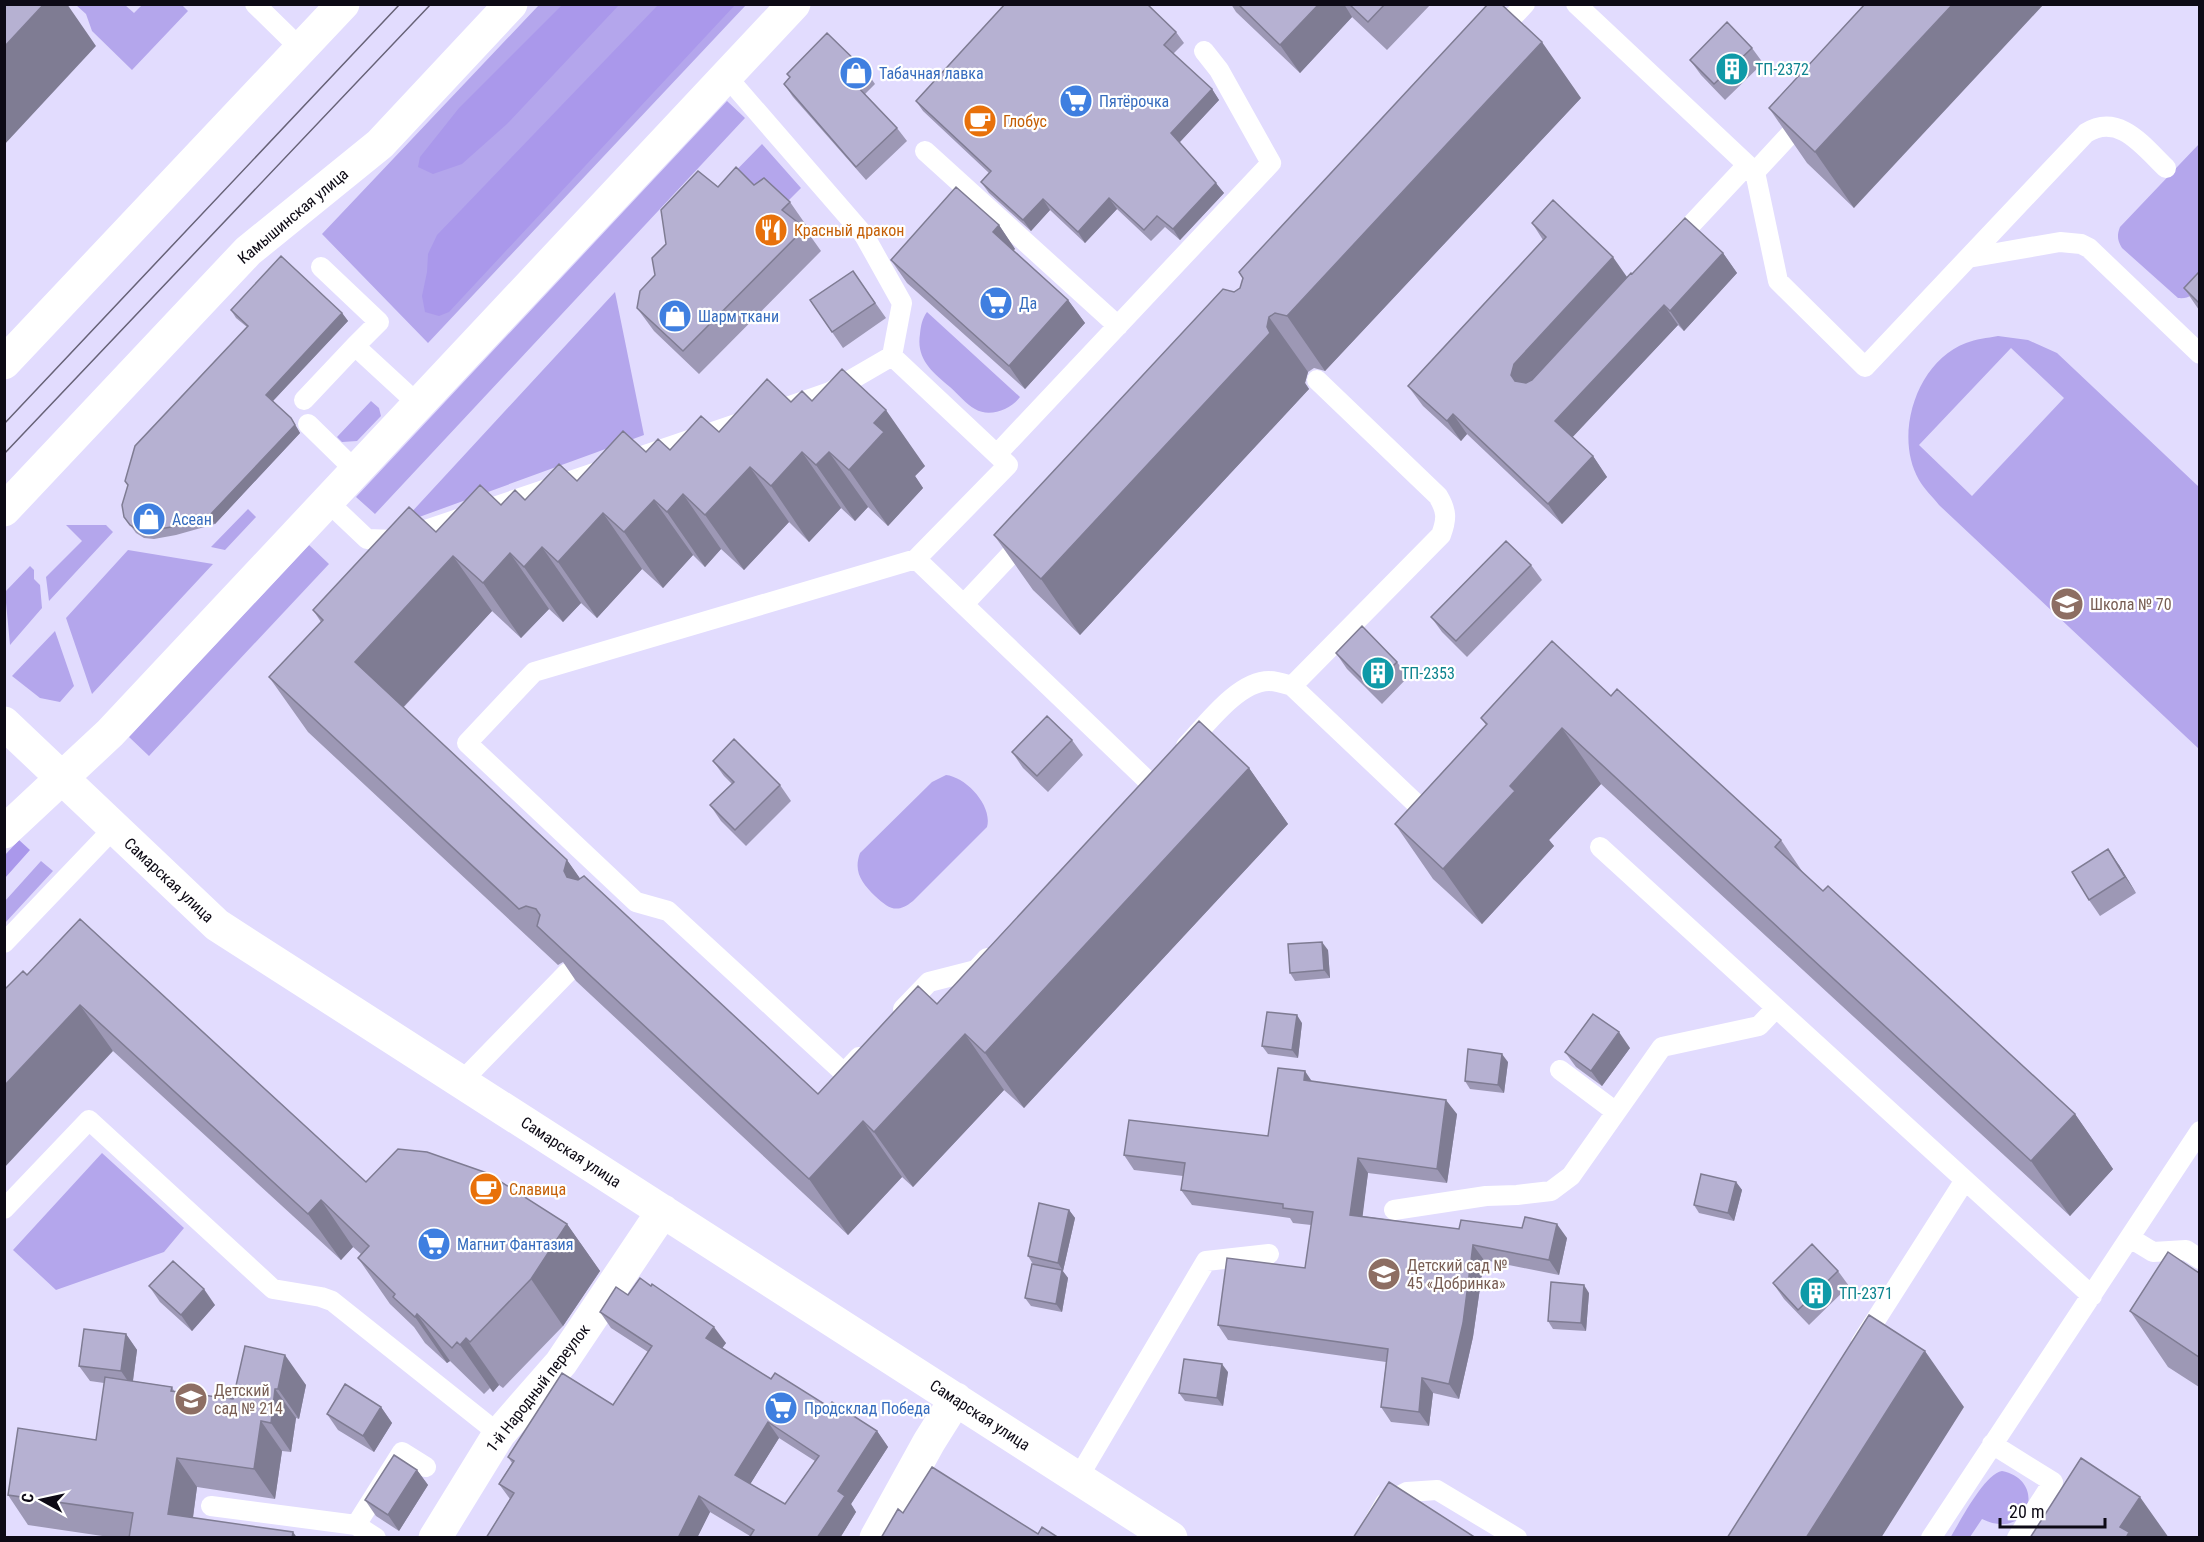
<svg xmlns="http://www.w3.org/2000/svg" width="2204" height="1542" viewBox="0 0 2204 1542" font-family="'Roboto Condensed',sans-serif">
<rect width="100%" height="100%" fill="#e2dcfe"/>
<path fill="#b4a6ec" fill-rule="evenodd" d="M76 5H125L134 13 142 5H182L188 11 132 70 92 31 86 14Z
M539 5H746L428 343 322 234Z
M727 101 745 118 375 514 356 497Z
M762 144 801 188 786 203 717 190Z
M2199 144V287C2193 295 2189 299 2178 298L2122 248C2117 240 2117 235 2120 227Z
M615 292 644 435 411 520 408 516Z
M927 312 1020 397C1011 409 990 418 975 409 966 404 958 394 950 387 932 372 916 359 920 334 921 325 922 319 927 312Z
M1998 336 2028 340 2057 353 2199 487V749L1939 505C1933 497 1924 489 1919 480 1893 435 1917 361 1966 343 1976 339 1987 338 1998 336ZM2011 348 2064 398 1972 496 1919 445Z
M371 401 379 408 381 416 357 441 342 442 337 437Z
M248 509 256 517 225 550 211 547Z
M66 525H106L113 532 49 601 46 577 82 541Z
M309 545 329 564 149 756 129 737Z
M128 550 213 564 92 694 66 618Z
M30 566 34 570V579L40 585 42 608 10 645 5 592Z
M55 631 74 686 60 702 40 698 12 676Z
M946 775C966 777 993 806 987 827L913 901C897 914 889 909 875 896 862 883 853 872 860 853L932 782Z
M41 861 53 871 5 923V901Z
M102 1153 184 1228 164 1252 56 1290 13 1250Z
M2002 1471C2049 1481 2028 1542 1982 1519L1970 1537 1950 1538C1960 1522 1984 1474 2002 1471Z"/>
<path fill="#aa98eb" d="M563 4 619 5 507 124 462 164 433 174 418 167 420 157 459 108Z
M658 5H735L449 312 439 316 425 312 422 296 427 272 428 254 437 235Z
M19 840 30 850 5 878 4 856Z"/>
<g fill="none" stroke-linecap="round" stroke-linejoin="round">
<path stroke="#fff" stroke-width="20" d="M255 4 301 49
M1576 4 1755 172 1778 281 1865 367 2086 133C2119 112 2144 147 2166 168
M1496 35 1525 4
M727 77 864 235 902 303 892 356 1008 465 916 559 534 672 467 743 636 902 668 911 844 1073 859 1057
M925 151 1118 326
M1755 172 1806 117
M1673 244 1747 165
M1968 258 2060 242 2081 244 2089 248 2200 354
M321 267 379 322 355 346
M304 400 355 346 419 405
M787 407 830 392 892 356
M308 424 357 472
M997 454 1271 163 1219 70 1204 51
M642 456 745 421
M329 503 367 539 396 540 603 470
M916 559 1151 784
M964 604 1027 537
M1292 686 1428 815
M1186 746C1206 725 1238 681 1269 681 1277 681 1285 684 1292 686L1441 535C1447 519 1447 511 1438 496L1317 380
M1600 847 2092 1296
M4 943 114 828
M903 1009 929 982 976 970 987 958
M1560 1070 1616 1112
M461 1082 567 973
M4 1209 89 1120 273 1289 321 1297 332 1301 499 1434
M1394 1210 1486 1196 1517 1195 1551 1191 1571 1176 1662 1047 1759 1026 1776 1008
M2130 1238 2153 1252 2186 1250 2200 1259
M1861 1343 1965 1180
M1992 1444 2053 1482 2017 1538
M1078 1478 1206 1261 1269 1254
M211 1506 356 1525 376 1538
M356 1525 402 1452 426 1467
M1365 1538 1385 1503 1407 1492 1437 1490 1517 1538
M1931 1538 2200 1131"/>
<path stroke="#fff" stroke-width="33" d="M4 723 217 925 1171 1538
M4 832 110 733 794 4
M435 1538 499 1434 561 1363 663 1211
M876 1538 929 1442 956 1399"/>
<path stroke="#fff" stroke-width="33" d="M4 363 343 4
M4 510 248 251 380 144 511 4"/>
<path stroke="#676277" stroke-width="1.5" d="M4 424 400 4
M4 454 431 4"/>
</g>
<path fill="#9d98b5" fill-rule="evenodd" d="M1005 4H1150L1148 6 1176 32 1184 43 1173 54 1212 89 1219 100 1179 143 1224 193 1180 240 1165 227 1151 241 1117 209 1085 243 1050 210 1031 231 989 193 981 182 989 173 923 111 916 101Z
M1231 4H1431L1387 50 1352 17 1300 73 1236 12Z
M1865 4 1854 208 1807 163 1769 108Z
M1752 48 1763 63 1725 100 1701 75 1690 60Z
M866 71 875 84 865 94 897 128 907 141 866 180 793 97 784 84 790 78 787 74Z
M1581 98 1325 371 1314 368 1308 372 1305 383 1309 389 1080 635 1033 590 994 535 1234 292Z
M754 185 790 202 806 225 804 227 821 251 699 374 654 331 637 308 655 275 666 244 718 187Z
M1532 223 1627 277 1632 274 1723 253 1737 273 1684 331 1678 325 1572 437 1593 456 1607 477 1562 524 1467 434 1461 441 1423 406 1408 386 1543 240Z
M999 225 1015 249 1013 250 1068 300 1085 323 1025 389 907 283 891 260Z
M853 271 886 318 843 348 810 300Z
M2199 272V310L2184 288Z
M231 310 342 313 348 321 273 401 296 426 300 433 215 524 176 535 154 539 144 538 136 533 124 517 128 486 125 481 247 327 236 318Z
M812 401 925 466 915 476 923 488 888 526 868 507 855 521 841 508 809 542 789 522 744 570 721 549 705 567 693 555 663 588 642 569 597 618 581 603 563 622 549 609 521 638 492 611 403 708 567 860 580 879 818 1094 1249 768 1288 824 1024 1108 1004 1090 913 1187 902 1177 848 1235 576 981 563 962 558 965 308 732 269 677 321 622 313 610 436 532 501 505 525 500 577 481 646 452 670 450 719 432 791 402Z
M1531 565 1542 580 1467 657 1442 632 1431 617Z
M1336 653 1397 662 1408 677 1382 704 1347 669Z
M1611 696 1781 840 1804 874 2075 1114 2113 1169 2070 1216 1601 784 1549 840 1554 846 1482 924 1433 879 1395 824 1486 725 1481 718Z
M1072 740 1083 755 1048 792 1023 768 1012 752Z
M713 761 780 785 791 801 746 846 721 821 710 805 732 784 724 776Z
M2119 865 2136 893 2100 916 2089 900Z
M80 919 366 1182 567 1224 600 1271 563 1326 503 1388 499 1385 493 1392 490 1388 484 1394 450 1361 447 1363 425 1343 414 1327 390 1304 358 1258 361 1254 353 1247 341 1260 113 1051 27 975Z
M1328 950 1330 978 1295 981 1290 973Z
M1302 1023 1298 1058 1268 1054 1262 1046Z
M1630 1048 1602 1086 1576 1067 1565 1052Z
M1508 1062 1504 1093 1470 1089 1465 1081Z
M1312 1081 1457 1114 1447 1183 1368 1173 1362 1216 1459 1229 1567 1238 1559 1275 1484 1260 1473 1337 1459 1399 1433 1393 1429 1426 1391 1422 1381 1407 1386 1362 1228 1340 1218 1325 1305 1268 1311 1225 1293 1223 1290 1218 1192 1205 1181 1190 1183 1176 1134 1170 1124 1155 1268 1136Z
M1736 1182 1742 1190 1734 1221 1699 1213 1694 1205Z
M1069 1210 1075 1218 1063 1271 1062 1270 1068 1278 1062 1312 1031 1306 1025 1298 1033 1264 1028 1256Z
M1838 1271 1849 1286 1809 1325 1784 1299 1773 1283Z
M2199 1273V1387L2168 1367 2130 1311Z
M149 1286 215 1305 192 1331 160 1302Z
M1589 1293 1586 1331 1553 1329 1548 1321Z
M628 1295 726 1343 722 1348 771 1379 829 1407 877 1431 888 1447 851 1504 856 1512 840 1538H749L750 1536 710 1512 697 1538H486L510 1499 499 1484 512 1463 508 1457 613 1405 648 1352 611 1328 600 1312ZM779 1438 815 1461 785 1504 750 1484Z
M126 1334 137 1350 133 1381 172 1387 174 1391 233 1399 245 1346 306 1385 299 1419 296 1418 291 1452 282 1451 275 1499 197 1487 193 1518 293 1532 297 1538H116L28 1525 8 1495 96 1440 104 1383 90 1381 79 1366Z
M1228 1372 1223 1406 1185 1401 1179 1393Z
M381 1407 392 1423 374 1452 338 1430 327 1414Z
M417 1470 428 1485 399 1531 376 1516 365 1500Z"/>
<path fill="#7f7c93" d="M44 4H67L96 46 4 145V47Z
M1319 4H1344L1352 17 1300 73 1280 45Z
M1953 4H2044L1854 208 1815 152Z
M1542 42 1581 98 1325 371 1287 316Z
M1212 89 1219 100 1178 144 1171 133Z
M1216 183 1224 193 1180 240 1173 229Z
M1109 198 1117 209 1085 243 1078 232Z
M1043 199 1050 210 1031 231 1023 220Z
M999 225 1015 249 1009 255 993 232Z
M1723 253 1737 273 1684 331 1670 311Z
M1613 257 1627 277 1525 395 1511 375 1514 364Z
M1068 300 1085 323 1025 389 1009 366Z
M1664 305 1678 325 1569 441 1555 421Z
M342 313 348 321 271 403 266 395Z
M1269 317 1308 372 1305 383 1309 389 1080 635 1041 579Z
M886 410 925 466 915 476 923 488 888 526 849 470 874 423Z
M1453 414 1467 434 1461 441 1447 421Z
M291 418 300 433 215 524 209 516Z
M802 452 841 508 809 542 771 486Z
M829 452 868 507 855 521 816 465Z
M1593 456 1607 477 1562 524 1548 504Z
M750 467 789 522 744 570 705 515Z
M683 494 721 549 705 567 667 512Z
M654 500 693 555 663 588 624 532Z
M603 513 642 569 597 618 558 562Z
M542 547 581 603 563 622 524 567Z
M510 553 549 609 521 638 483 583Z
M453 556 492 611 393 718 355 662Z
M1562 728 1601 784 1549 840 1554 846 1482 924 1443 869 1510 786Z
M1249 768 1288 824 1024 1108 985 1053Z
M2108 849 2119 865 2136 893 2125 877Z
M567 860 606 915 567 877 564 871Z
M1322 942 1328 950 1330 978 1324 970Z
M80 1005 113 1051 4 1168V1086Z
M1297 1015 1302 1023 1298 1058 1292 1050Z
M1619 1032 1630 1048 1602 1086 1591 1071Z
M965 1034 1004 1090 913 1187 874 1132Z
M1502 1054 1508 1062 1504 1093 1498 1085Z
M1305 1071 1315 1086 1304 1080Z
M1446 1100 1457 1114 1447 1183 1437 1169Z
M2075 1114 2113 1169 2070 1216 2031 1161Z
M863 1121 902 1177 848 1235 809 1179Z
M1358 1158 1368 1173 1361 1229 1350 1215Z
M1736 1182 1742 1190 1734 1221 1728 1213Z
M321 1200 353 1247 341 1260 308 1214Z
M1069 1210 1075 1218 1063 1271 1058 1263Z
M567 1224 600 1271 563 1326 531 1279Z
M1557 1224 1567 1238 1559 1275 1549 1260Z
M1473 1245 1484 1260 1473 1337 1459 1399 1449 1384Z
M1062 1270 1068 1278 1062 1312 1056 1304Z
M1584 1285 1589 1293 1586 1331 1581 1323Z
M204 1289 215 1305 192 1331 181 1315Z
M417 1314 450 1361 447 1363 415 1317Z
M714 1327 726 1343 718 1354 706 1338Z
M126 1334 137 1350 132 1387 121 1371Z
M466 1338 499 1385 493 1392 460 1345Z
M1925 1351 1964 1407 1881 1538H1806Z
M285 1355 306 1385 299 1419 278 1389Z
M1222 1364 1228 1372 1223 1406 1217 1398Z
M1422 1378 1433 1393 1429 1426 1419 1412Z
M275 1389 296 1418 291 1452 271 1423Z
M381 1407 392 1423 374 1452 363 1436Z
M261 1421 282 1451 275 1499 254 1469Z
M768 1422 779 1438 746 1491 735 1475Z
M877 1431 888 1447 851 1504 856 1512 840 1538H817L838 1491Z
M177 1458 197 1487 190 1538 168 1514Z
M417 1470 428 1485 399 1531 388 1515Z
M699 1496 710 1512 697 1538H678Z
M2140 1497 2169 1538H2126L2120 1527Z
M293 1532 297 1538H292Z"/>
<path fill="#b6b1d2" stroke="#7f7c93" stroke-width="1.5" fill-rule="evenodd" d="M4 4H44L4 47Z
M1005 4H1147L1176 32 1164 45 1212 89 1171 133 1216 183 1173 229 1157 216 1144 230 1109 198 1078 232 1043 199 1023 220 981 182 991 171 916 101Z
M1238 4H1319L1280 45Z
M1349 4H1385L1368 22Z
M1488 4H1501L1542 42 1287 316 1275 313 1269 317 1267 327 1270 333 1041 579 994 535 1223 289 1234 292 1240 288 1243 278 1239 272Z
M1865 4H1953L1815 152 1769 108Z
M1727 22 1752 48 1714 84 1690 60Z
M827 33 866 71 854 83 897 128 856 167 784 84 790 77 787 74Z
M736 167 754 185 764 178 790 202 782 210 805 228 683 351 637 308 640 291 655 275 652 258 666 244 661 210 698 171 718 187Z
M956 187 999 225 993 232 1068 300 1009 366 891 260Z
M1553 200 1613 257 1514 364 1511 375 1515 381 1526 383 1532 380 1631 273 1632 274 1685 218 1723 253 1670 311 1664 305 1555 421 1593 456 1548 504 1453 414 1447 421 1408 386 1546 237 1532 223Z
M281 256 342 313 266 395 291 418 295 425 209 516 171 527 148 531 138 530 130 525 124 517 122 505 128 485 125 481 135 446 248 326 231 310Z
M853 271 875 303 832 332 810 300Z
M2199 272V303L2184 288Z
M842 369 886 410 874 423 884 432 849 470 829 452 816 465 802 452 771 486 750 467 705 515 683 494 667 512 654 500 624 532 603 513 558 562 542 547 524 567 510 553 483 583 453 556 355 662 567 860 564 871 567 877 578 880 584 876 818 1094 918 986 937 1004 1199 721 1249 768 985 1053 965 1034 874 1132 863 1121 809 1179 537 926 540 915 536 909 526 906 519 909 269 677 323 620 313 610 409 507 436 532 480 485 501 505 515 490 525 500 559 464 577 481 623 431 646 452 658 439 670 450 701 416 719 432 767 379 791 402 802 391 812 401Z
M1506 541 1531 565 1456 641 1431 617Z
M1362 626 1397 662 1371 688 1336 653Z
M1552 641 1611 696 1617 689 1781 840 1775 847 1823 891 1828 886 2075 1114 2031 1161 1562 728 1510 786 1515 791 1443 869 1395 824 1487 724 1481 718Z
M1047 716 1072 740 1037 776 1012 752Z
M734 739 780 785 735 830 710 805 734 782 713 761Z
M2108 849 2125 877 2089 900 2072 872Z
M80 919 366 1182 398 1149 427 1152 487 1173 567 1224 531 1279 470 1342 466 1338 460 1345 457 1342 452 1348 417 1314 415 1317 393 1297 395 1294 358 1258 369 1246 321 1200 308 1214 80 1005 4 1086V990L23 971 27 975Z
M1322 942 1324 970 1290 973 1288 944Z
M1267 1012 1297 1015 1292 1050 1262 1046Z
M1593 1014 1619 1032 1591 1071 1565 1052Z
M1468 1049 1502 1054 1498 1085 1465 1081Z
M1278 1068 1305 1071 1304 1080 1446 1100 1437 1169 1358 1158 1350 1215 1459 1229 1461 1220 1522 1228 1525 1217 1557 1224 1549 1260 1473 1245 1463 1323 1449 1384 1422 1378 1419 1412 1381 1407 1388 1349 1218 1325 1227 1258 1305 1268 1313 1212 1283 1208V1204L1181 1190 1185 1163 1124 1155 1129 1120 1268 1136Z
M1701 1174 1736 1182 1728 1213 1694 1205Z
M1039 1203 1069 1210 1058 1263 1028 1256Z
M1812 1244 1838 1271 1798 1310 1773 1283Z
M2168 1252 2199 1273V1357L2130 1311Z
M173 1261 204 1289 181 1315 149 1286Z
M1032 1264 1062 1270 1056 1304 1025 1298Z
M640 1278 651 1286 652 1284 714 1327 706 1338 771 1379 775 1373 829 1407 832 1402 877 1431 838 1491 845 1496 817 1538H749L754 1530 699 1496 678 1538H486L514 1493 499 1484 514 1461 508 1457 562 1373 613 1405 652 1346 600 1312 616 1287 628 1295ZM768 1422 819 1456 785 1504 735 1475Z
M1551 1282 1584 1285 1581 1323 1548 1321Z
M1869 1315 1925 1351 1806 1538H1727Z
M84 1329 126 1334 121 1371 79 1366Z
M245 1346 285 1355 278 1389H275L271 1423 261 1421 254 1469 177 1458 168 1514 293 1532 292 1538H129L133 1513 8 1495 18 1428 96 1440 105 1377 172 1387 171 1391 233 1399Z
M1184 1359 1222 1364 1217 1398 1179 1393Z
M345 1384 381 1407 363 1436 327 1414Z
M394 1455 417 1470 388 1515 365 1500Z
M2081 1458 2140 1497 2120 1527 2129 1532 2126 1538H2030Z
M932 1467 1038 1534 1042 1527 1059 1538H881L898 1509 903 1513Z
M1389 1482 1476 1538H1353Z"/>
<defs>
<g id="building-disc" transform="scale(1.725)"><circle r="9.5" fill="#0f9aa8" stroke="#fff"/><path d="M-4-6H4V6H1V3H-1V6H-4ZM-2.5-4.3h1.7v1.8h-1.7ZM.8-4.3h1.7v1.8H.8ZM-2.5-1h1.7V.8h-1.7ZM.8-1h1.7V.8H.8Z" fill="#fff"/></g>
<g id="shop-disc" transform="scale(1.725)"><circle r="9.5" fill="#3f7fe0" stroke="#fff"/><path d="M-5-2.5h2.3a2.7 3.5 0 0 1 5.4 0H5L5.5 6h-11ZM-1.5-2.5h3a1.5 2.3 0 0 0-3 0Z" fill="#fff"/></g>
<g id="supermarket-disc" transform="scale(1.725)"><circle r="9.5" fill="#3f7fe0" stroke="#fff"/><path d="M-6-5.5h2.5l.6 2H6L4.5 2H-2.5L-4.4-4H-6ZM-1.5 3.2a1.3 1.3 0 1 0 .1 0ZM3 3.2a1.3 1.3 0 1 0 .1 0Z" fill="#fff"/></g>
<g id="cafe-disc" transform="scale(1.725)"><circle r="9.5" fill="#e8710a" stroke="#fff"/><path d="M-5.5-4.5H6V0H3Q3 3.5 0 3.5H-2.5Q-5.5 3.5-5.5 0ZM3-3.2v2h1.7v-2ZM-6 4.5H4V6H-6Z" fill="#fff"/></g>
<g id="restaurant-disc" transform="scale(1.725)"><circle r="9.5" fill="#e8710a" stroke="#fff"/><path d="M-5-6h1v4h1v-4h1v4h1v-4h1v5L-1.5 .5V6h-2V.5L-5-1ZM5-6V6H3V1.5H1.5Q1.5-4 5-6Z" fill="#fff"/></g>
<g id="school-disc" transform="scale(1.725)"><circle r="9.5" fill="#8d6e63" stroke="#fff"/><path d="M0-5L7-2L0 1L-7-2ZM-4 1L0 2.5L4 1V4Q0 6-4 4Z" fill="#fff"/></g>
</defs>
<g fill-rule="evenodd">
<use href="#building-disc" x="1732" y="69"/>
<use href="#shop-disc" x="856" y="73"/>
<use href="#supermarket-disc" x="1076" y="101"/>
<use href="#cafe-disc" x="980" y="121"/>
<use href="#restaurant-disc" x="771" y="230"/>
<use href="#supermarket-disc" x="996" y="303"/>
<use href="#shop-disc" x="675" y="316"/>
<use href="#shop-disc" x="149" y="519"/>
<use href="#school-disc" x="2067" y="604"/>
<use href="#building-disc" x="1378" y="673"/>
<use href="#cafe-disc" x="486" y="1189"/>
<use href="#supermarket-disc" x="434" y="1244"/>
<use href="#school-disc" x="1384" y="1274"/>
<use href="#building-disc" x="1816" y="1293"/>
<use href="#school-disc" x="191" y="1399"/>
<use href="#supermarket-disc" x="781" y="1408"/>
</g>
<g text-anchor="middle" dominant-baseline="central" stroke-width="4.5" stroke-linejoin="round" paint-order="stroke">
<g font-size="16" fill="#0d838f" stroke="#fff" text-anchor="start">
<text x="1755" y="69">ТП-2372</text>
<text x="1401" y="673">ТП-2353</text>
<text x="1839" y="1293">ТП-2371</text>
</g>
<g font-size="16" fill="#366cbe" stroke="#fff" text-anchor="start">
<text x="879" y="73">Табачная лавка</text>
<text x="1099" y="101">Пятёрочка</text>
<text x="1019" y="303">Да</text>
<text x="698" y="316">Шарм ткани</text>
<text x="172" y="519">Асеан</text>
<text x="457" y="1244">Магнит Фантазия</text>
<text x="804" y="1408">Продсклад Победа</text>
</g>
<g font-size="16" fill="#c56008" stroke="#fff" text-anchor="start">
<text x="1003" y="121">Глобус</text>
<text x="794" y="230">Красный дракон</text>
<text x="509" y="1189">Славица</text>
</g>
<g font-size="16" fill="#0d0a15" stroke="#fff">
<text transform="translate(293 216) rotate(-40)">Камышинская улица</text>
<text transform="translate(169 880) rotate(43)">Самарская улица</text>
<text transform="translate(571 1152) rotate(33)">Самарская улица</text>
<text transform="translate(538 1388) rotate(-52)">1-й Народный переулок</text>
<text transform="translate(980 1415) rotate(33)">Самарская улица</text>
</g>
<g font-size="16" fill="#785e54" stroke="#fff" text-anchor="start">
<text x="2090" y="604">Школа № 70</text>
<text x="1407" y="1265">Детский сад №<tspan x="1407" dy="18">45 «Добринка»</tspan></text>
<text x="214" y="1390">Детский<tspan x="214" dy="18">сад № 214</tspan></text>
</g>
</g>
<rect width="2204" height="1542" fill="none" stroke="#0d0a15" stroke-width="12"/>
<g transform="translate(42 1500) rotate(278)" stroke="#ffffff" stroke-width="4.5" paint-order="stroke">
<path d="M0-4.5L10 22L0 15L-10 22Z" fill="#0d0a15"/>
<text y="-9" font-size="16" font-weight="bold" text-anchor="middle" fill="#0d0a15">С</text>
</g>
<path d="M2000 1518v9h105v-9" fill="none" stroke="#0d0a15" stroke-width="3"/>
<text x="2009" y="1518" font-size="18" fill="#0d0a15" stroke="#ffffff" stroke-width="4.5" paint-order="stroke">20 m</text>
</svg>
